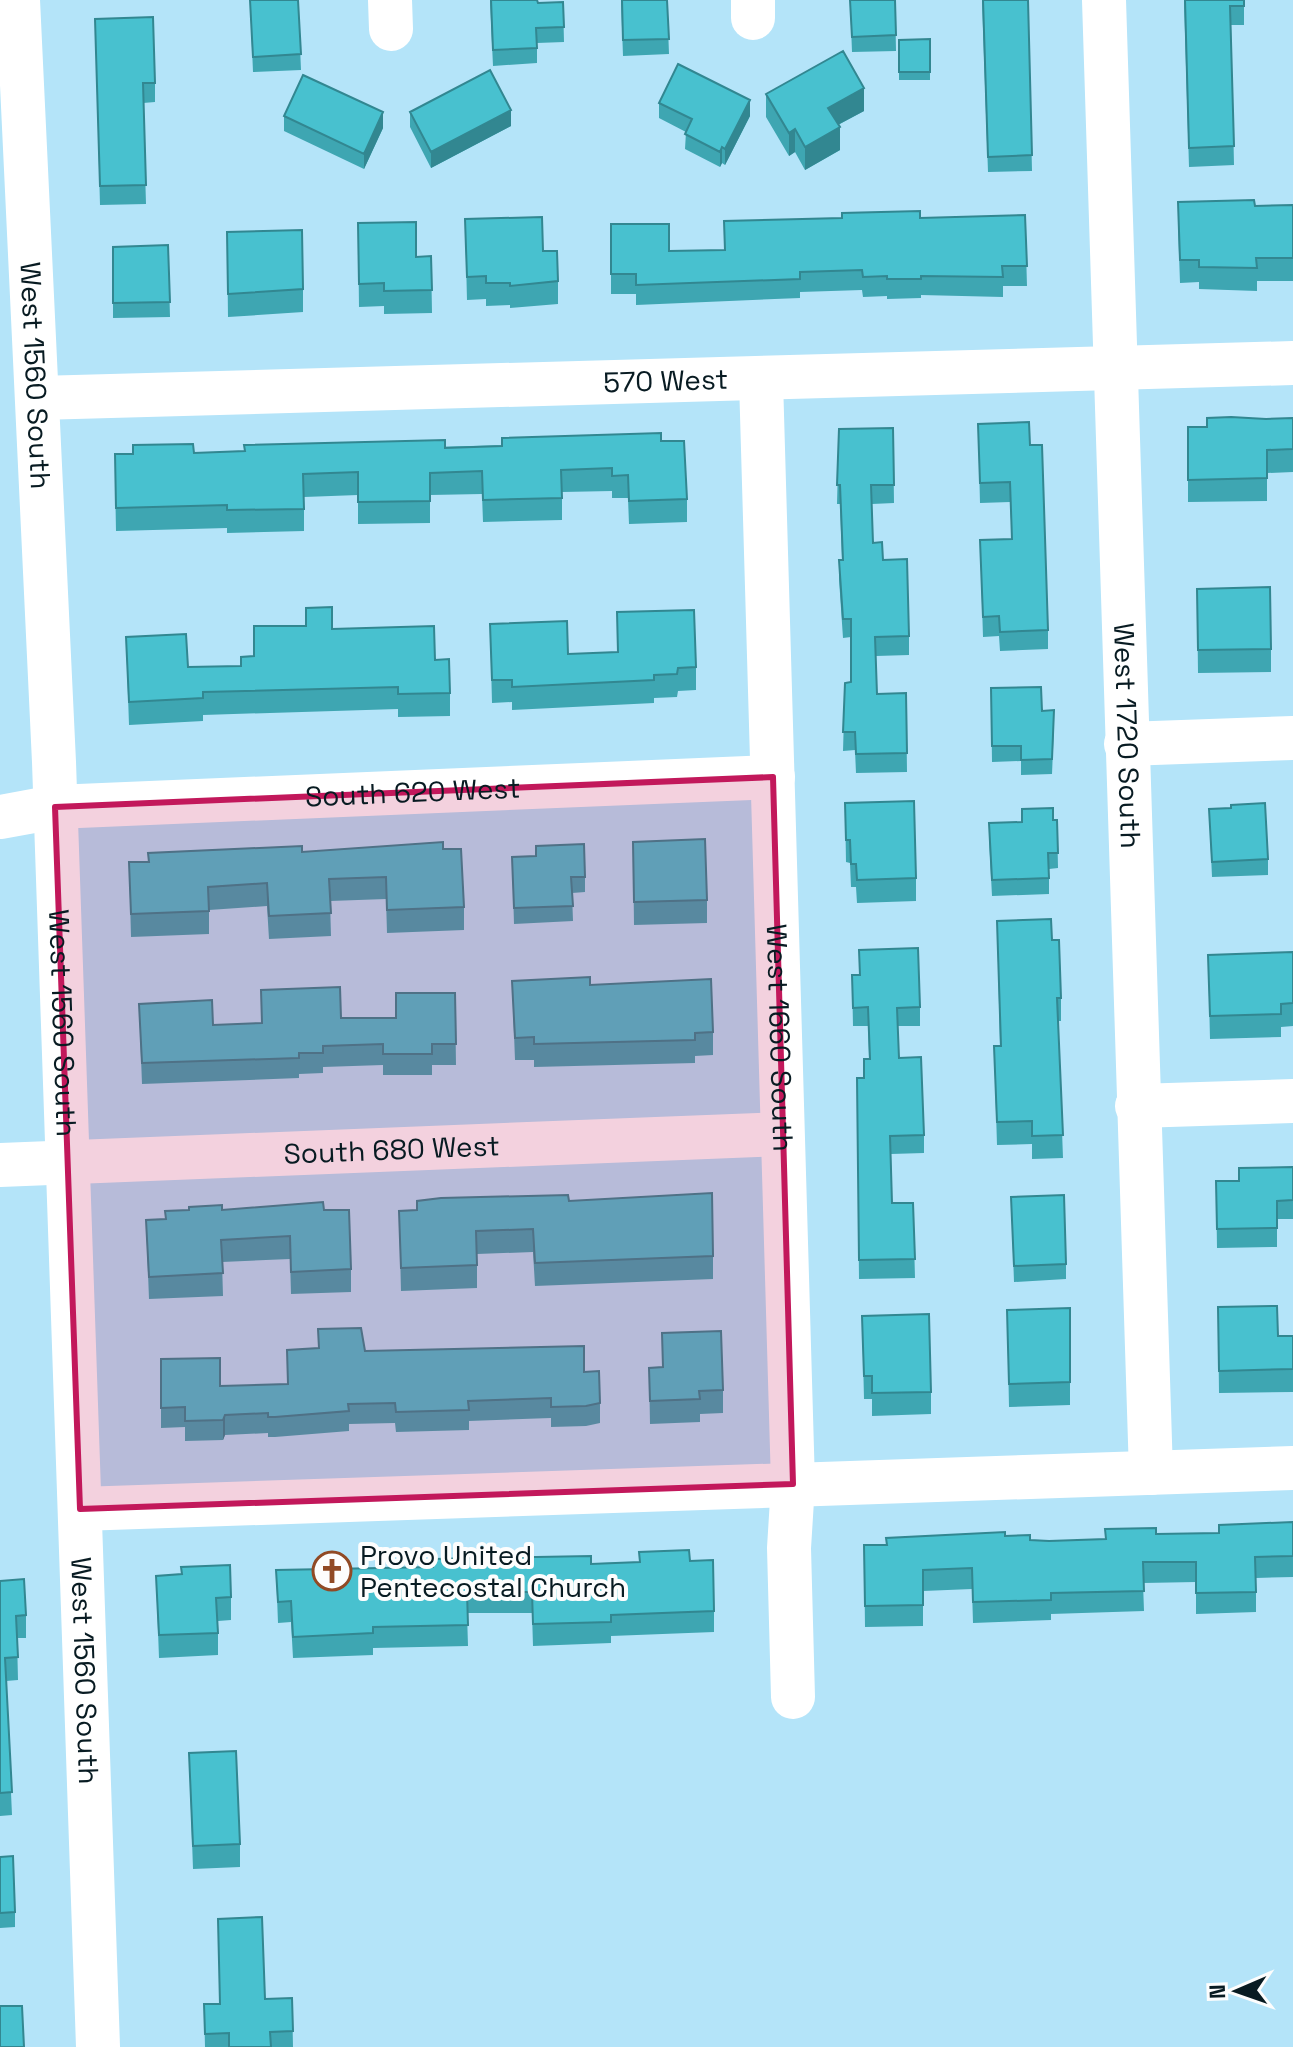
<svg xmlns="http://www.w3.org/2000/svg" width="1293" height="2047" viewBox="0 0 1293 2047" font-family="'Space Grotesk',sans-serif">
<rect width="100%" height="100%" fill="#b4e4f9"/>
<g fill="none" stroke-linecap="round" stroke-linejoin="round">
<g stroke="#fff" stroke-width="44">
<path id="s1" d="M18 0 54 762 98 2047"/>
<path d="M390 0 391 29"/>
<path d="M753 0V18"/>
<path id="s2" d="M1104 0 1151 1473"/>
<path id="s3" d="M761 380 793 1484 789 1548 793 1697"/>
<path id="s4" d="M38 398 1293 363"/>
<path d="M1126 744 1293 738"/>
<path id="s5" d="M0 817 55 807 773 777"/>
<path d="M1137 1106 1293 1101"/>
<path id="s6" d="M0 1165 782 1134"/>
<path d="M80 1509 1293 1468"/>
</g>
</g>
<path fill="#3ea6b2" d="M250 0H298L301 70 253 72Z
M490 0H537L538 3 563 2 564 42 537 43V63L493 66Z
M621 0H667L669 54 623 56Z
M850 0H895L896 51 852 52Z
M982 0H1028L1032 171 988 172Z
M1184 0H1244V25H1231L1234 165 1189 167Z
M95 19 155 83V102L143 103 146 204 100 205Z
M930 39V80H899V40Z
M766 94 864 111 838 125 840 150 805 170 795 152 789 156 766 117Z
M659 103 750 116 725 165 722 163 720 167 685 149 686 132 659 118Z
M410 112 511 126 431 168 410 127Z
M284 116 383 128 364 169 284 131Z
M1293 205V281H1257V291L1199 289V282L1180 283 1178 225 1255 206Z
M1025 215 1027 286H1003V297L921 295V298L887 299V296L863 297 862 290 800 292V298L636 305V294H611V224L669 251 725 250 920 218Z
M465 219 543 251 558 281V304L510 308V305L486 306V299L467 300Z
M358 223 416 257 431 256 432 313 384 314V306L359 307Z
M227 232 303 289V312L228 317Z
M168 245 170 317 113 318V247Z
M1293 418V472L1267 473V501L1188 502V427H1207L1266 419Z
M978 424 1030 445 1048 630V649L1000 651 999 636 983 637 980 540 1012 539 1010 502 980 503Z
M893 428 894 503 872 504 873 543 883 560 909 636V655L876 656 877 694 906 693 907 772 856 773 855 750 843 751 845 683 851 682V637L843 638 839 579V560H842L840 504H837L839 429Z
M661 441 687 499V522L629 524 628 498H612V491L562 492V520L483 522 482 494 430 495V523L358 524V495L304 497V531L227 533V528L116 531 115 477 194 453Z
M1197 589 1271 649V672L1198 673Z
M617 612 696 667V690L678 691 677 697 654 698V703L512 710V702L492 703 490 624 568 654 617 652Z
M332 629 435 660 450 693V716L398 717V709L203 715V721L129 725 126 637 188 667 241 666 254 656Z
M991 688 1042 711 1054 726 1052 774 1021 775V761L992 762Z
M845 803 916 878V901L857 903 856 887H851L850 863 846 862Z
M1209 809 1268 859V875L1212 877Z
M1053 820H1057L1058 868 1049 869V894L992 896 989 838Z
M633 842 707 900V923L634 925Z
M443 849 464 907V930L387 933 386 899 330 901 331 936 269 939 267 906 209 910V934L131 937 129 862 302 852Z
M512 857 585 877V892L572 893 573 921 514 924Z
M997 921 1052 940 1061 998V1021H1058L1063 1158 1032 1159V1144L997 1145 994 1046H1000Z
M859 950 920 1007V1026H897L899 1058 924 1135V1153L891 1154 892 1203H913L915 1278 859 1279 857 1078H864V1059H869L868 1026H853L852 975H859Z
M1293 952V1026L1281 1027V1037L1210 1039 1208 955Z
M512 981 590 985 713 1032V1055L695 1056V1063L534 1067V1060H515Z
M261 990 341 1018H396L455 993 456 1065H432V1075H383V1065L323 1067V1073L299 1074V1078L142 1084 139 1004 213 1025 262 1023Z
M1293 1167V1219H1277V1247L1217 1248 1216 1181H1239Z
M1011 1197 1066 1264V1279L1014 1282Z
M569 1201 713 1256V1279L535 1286 533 1252 477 1254V1288L401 1291 399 1211Z
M222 1210H324L351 1269V1292L291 1294 290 1259 222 1262 223 1296 149 1299 146 1220 165 1219Z
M1218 1307 1278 1336H1293V1392L1219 1393Z
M1070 1308V1405L1009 1407 1007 1310Z
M862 1316 931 1392V1414L872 1416V1399H864Z
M318 1329 365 1351 584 1372 600 1403V1423L586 1426 551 1427V1418L469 1421V1430L396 1432 395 1423 349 1424V1431L275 1437H268V1433L225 1435 223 1440 185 1441V1427L161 1428V1359L220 1386 288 1384 287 1350 318 1348Z
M662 1333 723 1390V1413L700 1414V1422L650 1424 649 1368H662Z
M1293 1522V1577L1256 1578V1612L1196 1614V1582L1143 1583 1144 1611 1051 1614V1620L973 1623 972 1589 923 1591V1626L865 1627 864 1545H886L1005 1536 1030 1540 1049 1541 1105 1540 1156 1534 1219 1533Z
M690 1561 714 1611V1632L611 1636V1643L533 1646 532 1613H467L468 1646 373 1648V1655L293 1658 291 1622 278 1623 276 1570Z
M156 1576 231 1597V1620L218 1621V1655L159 1658Z
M0 1581 26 1615V1638H17L18 1680 6 1681 12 1815 0 1816Z
M189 1753 240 1844V1867L193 1869Z
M0 1857 15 1912V1927L0 1928Z
M218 1919 265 1999 292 1998 293 2047H205L204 2004H220Z"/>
<path fill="#328791" d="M864 88V111L828 130V108Z
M750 100V116L725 165V149Z
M511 110V126L431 168V152Z
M383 112V128L364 169V154Z
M840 127V150L805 170V147Z
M795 129V152L789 156V133Z
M722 147V163L720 167V152Z
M225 1415V1435L223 1440V1420Z"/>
<path fill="#48c1cf" stroke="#328791" stroke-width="2" d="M250 0H298L301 54 253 57Z
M491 0H537L538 3 563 2 564 27 536 28 537 48 493 50Z
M622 0H667L669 39 623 40Z
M850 0H895L896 35 852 37Z
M983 0H1028L1032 155 988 157Z
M1185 0H1244V6H1230L1234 146 1189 148Z
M153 17 155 83H143L146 185 100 186 95 19Z
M930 39V72H899V40Z
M843 51 864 88 828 108 840 127 805 147 795 129 789 133 766 94Z
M678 64 750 100 725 149 722 147 720 152 685 134 692 119 659 103Z
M490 70 511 110 431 152 410 112Z
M303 75 383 112 364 154 284 116Z
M1254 200 1255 206 1293 205V258H1256L1257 268 1199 267V260H1180L1178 202Z
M920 211V218L1025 215 1027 266H1002L1003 277 921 276V279H887V276L863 277 862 270 800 272V279L636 285V274H611V224H669V251L725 250 724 221 842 218V213Z
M542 217 543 251H557L558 281 510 286V283H486V276L467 277 465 219Z
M416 222V257L431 256 432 290 384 291V283L359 284 358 223Z
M302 230 303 289 228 294 227 232Z
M168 245 170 302 113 303V247Z
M1231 417 1266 419 1293 418V449L1267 450V478L1188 480V427H1207V418Z
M1029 422 1030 445H1042L1048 630 1000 632 999 616 983 617 980 540 1012 539 1010 482 980 483 978 424Z
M893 428 894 485H871L873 543 882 542 883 560 907 559 909 636 875 637 877 694 906 693 907 753 856 754 855 732H843L845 683 851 682V619H843L839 560H843L840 485H837L839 429Z
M661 433V441H684L687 499 629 501 628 475 612 476V468L561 470 562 498 483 500 482 471 430 473V501L358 502V472L303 474 304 509 227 510V505L116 508 115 454H133V445L193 444 194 453 245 451 244 445 445 440V448L502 446V438Z
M1270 587 1271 649 1198 650 1197 589Z
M332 607V629L434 626 435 660 449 659 450 693 398 694V687L203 692V698L129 702 126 637 186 634 188 667 241 666V657L254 656V626H306V608Z
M694 610 696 667 678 668 677 674 654 675V680L512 687V680H492L490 624 567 621 568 654 618 652 617 612Z
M1041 687 1042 711 1054 710 1052 759 1021 760V746H992L991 688Z
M914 801 916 878 857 880 856 864H851L850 840H846L845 803Z
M1265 803 1268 859 1212 862 1209 809 1231 808V805Z
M1053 808V820H1057L1058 853H1048L1049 878 992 880 989 823 1022 822V809Z
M705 839 707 900 634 902 633 842Z
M443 842V849H461L464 907 387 910 386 877 329 879 331 913 269 916 267 883 208 887 209 911 131 914 129 862H149L148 853 302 846V852Z
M584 844 585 877H571L573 906 514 908 512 857 536 856V846Z
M1051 919 1052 940H1059L1061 998H1057L1063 1135 1032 1136V1121L997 1122 994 1046H1001L997 921Z
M918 948 920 1007 897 1008 899 1058 921 1057 924 1135 890 1136 892 1203H913L915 1259 859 1260 857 1078H864V1059H870L868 1007 853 1008 852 975H860L859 950Z
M1293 952V1003L1281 1004V1014L1210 1016 1208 955Z
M590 977V985L711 979 713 1032 695 1033V1040L534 1044V1037L515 1038 512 981Z
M340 987 341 1018H396V993H455L456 1044H432V1054H383V1044L323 1046V1053H299V1058L142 1063 139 1004 212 1000 213 1025 262 1023 261 990Z
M1293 1167V1200L1277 1201V1228L1217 1229 1216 1181H1239V1168Z
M712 1193 713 1256 535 1263 533 1229 476 1231 477 1265 401 1268 399 1211 417 1210V1201L441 1198 568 1195 569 1201Z
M1064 1195 1066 1264 1014 1266 1011 1197Z
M323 1202 324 1210H349L351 1269 291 1272 290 1236 221 1240 223 1273 149 1277 146 1220 166 1219 165 1211 189 1210V1207L222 1205V1210Z
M1277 1306 1278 1336H1293V1369L1219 1371 1218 1307Z
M1070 1308V1382L1009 1384 1007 1310Z
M929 1314 931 1392 872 1393V1376H864L862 1316Z
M361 1328 365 1351 584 1346V1372L599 1371 600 1403 586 1406 551 1407V1398L468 1401 469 1410 396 1412 395 1403 348 1404 349 1411 275 1417H268V1413L225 1415 223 1420 185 1421V1407L161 1408V1359L220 1358V1386L288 1384 287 1350 319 1348 318 1329Z
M721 1331 723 1390 699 1391 700 1399 650 1401 649 1368 663 1367 662 1333Z
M1293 1522V1556L1255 1557 1256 1592 1196 1593V1562H1143L1144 1591 1051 1593V1600L973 1602 972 1568 923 1570V1605L865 1606 864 1545H887L886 1538 1005 1532V1536L1030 1535V1540L1049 1541 1106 1539 1105 1529 1156 1528V1534L1219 1533V1525Z
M689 1550 690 1561 713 1560 714 1611 611 1615V1622L533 1624 532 1592H467L468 1625 373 1627V1633L293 1637 291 1601 278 1602 276 1570 433 1567V1559L480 1558 591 1556V1564L640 1562 639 1552Z
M230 1565 231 1597 216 1598 218 1633 159 1635 156 1576 182 1574 181 1567Z
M24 1579 26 1615 16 1616 18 1657 5 1658 12 1792 0 1793V1581Z
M236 1751 240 1844 193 1846 189 1753Z
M13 1856 15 1912 0 1913V1857Z
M262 1917 265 1999 292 1998 293 2031 270 2032 271 2047H229V2033L205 2034 204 2004H220L218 1919Z
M0 2006H22L24 2047H0Z"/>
<path fill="#c2185b" fill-opacity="0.2" stroke="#c2185b" stroke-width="6" stroke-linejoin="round" d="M773 777 793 1484 80 1509 55 807Z"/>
<defs>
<g id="church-ring" transform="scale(2)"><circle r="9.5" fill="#fdfdfd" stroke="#914a25" stroke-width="1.5"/><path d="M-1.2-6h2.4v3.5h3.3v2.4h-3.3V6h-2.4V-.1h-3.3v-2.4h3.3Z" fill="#914a25"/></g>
</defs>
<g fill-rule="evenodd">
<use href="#church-ring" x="332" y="1571"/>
</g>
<g text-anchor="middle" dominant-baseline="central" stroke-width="8" stroke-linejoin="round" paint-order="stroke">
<g font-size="28" fill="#081b22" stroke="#fdfdfd">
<text stroke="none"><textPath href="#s1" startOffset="376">West 1560 South</textPath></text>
<text stroke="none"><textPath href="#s4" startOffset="628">570 West</textPath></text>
<text stroke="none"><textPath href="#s2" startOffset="736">West 1720 South</textPath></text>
<text stroke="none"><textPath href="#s5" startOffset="414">South 620 West</textPath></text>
<text stroke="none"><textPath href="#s1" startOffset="1024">West 1560 South</textPath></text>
<text stroke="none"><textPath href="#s3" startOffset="658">West 1660 South</textPath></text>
<text stroke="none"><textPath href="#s6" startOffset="392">South 680 West</textPath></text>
<text stroke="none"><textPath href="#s1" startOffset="1672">West 1560 South</textPath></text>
</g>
<g font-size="28" fill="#081b22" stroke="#fdfdfd" text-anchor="start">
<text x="360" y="1555">Provo United<tspan x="360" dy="32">Pentecostal Church</tspan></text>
</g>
</g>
<g transform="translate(1237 1991) rotate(268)" stroke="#fdfdfd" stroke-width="6" paint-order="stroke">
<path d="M0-6L14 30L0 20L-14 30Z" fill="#081b22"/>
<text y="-12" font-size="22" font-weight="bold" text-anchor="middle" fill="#081b22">N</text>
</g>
</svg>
